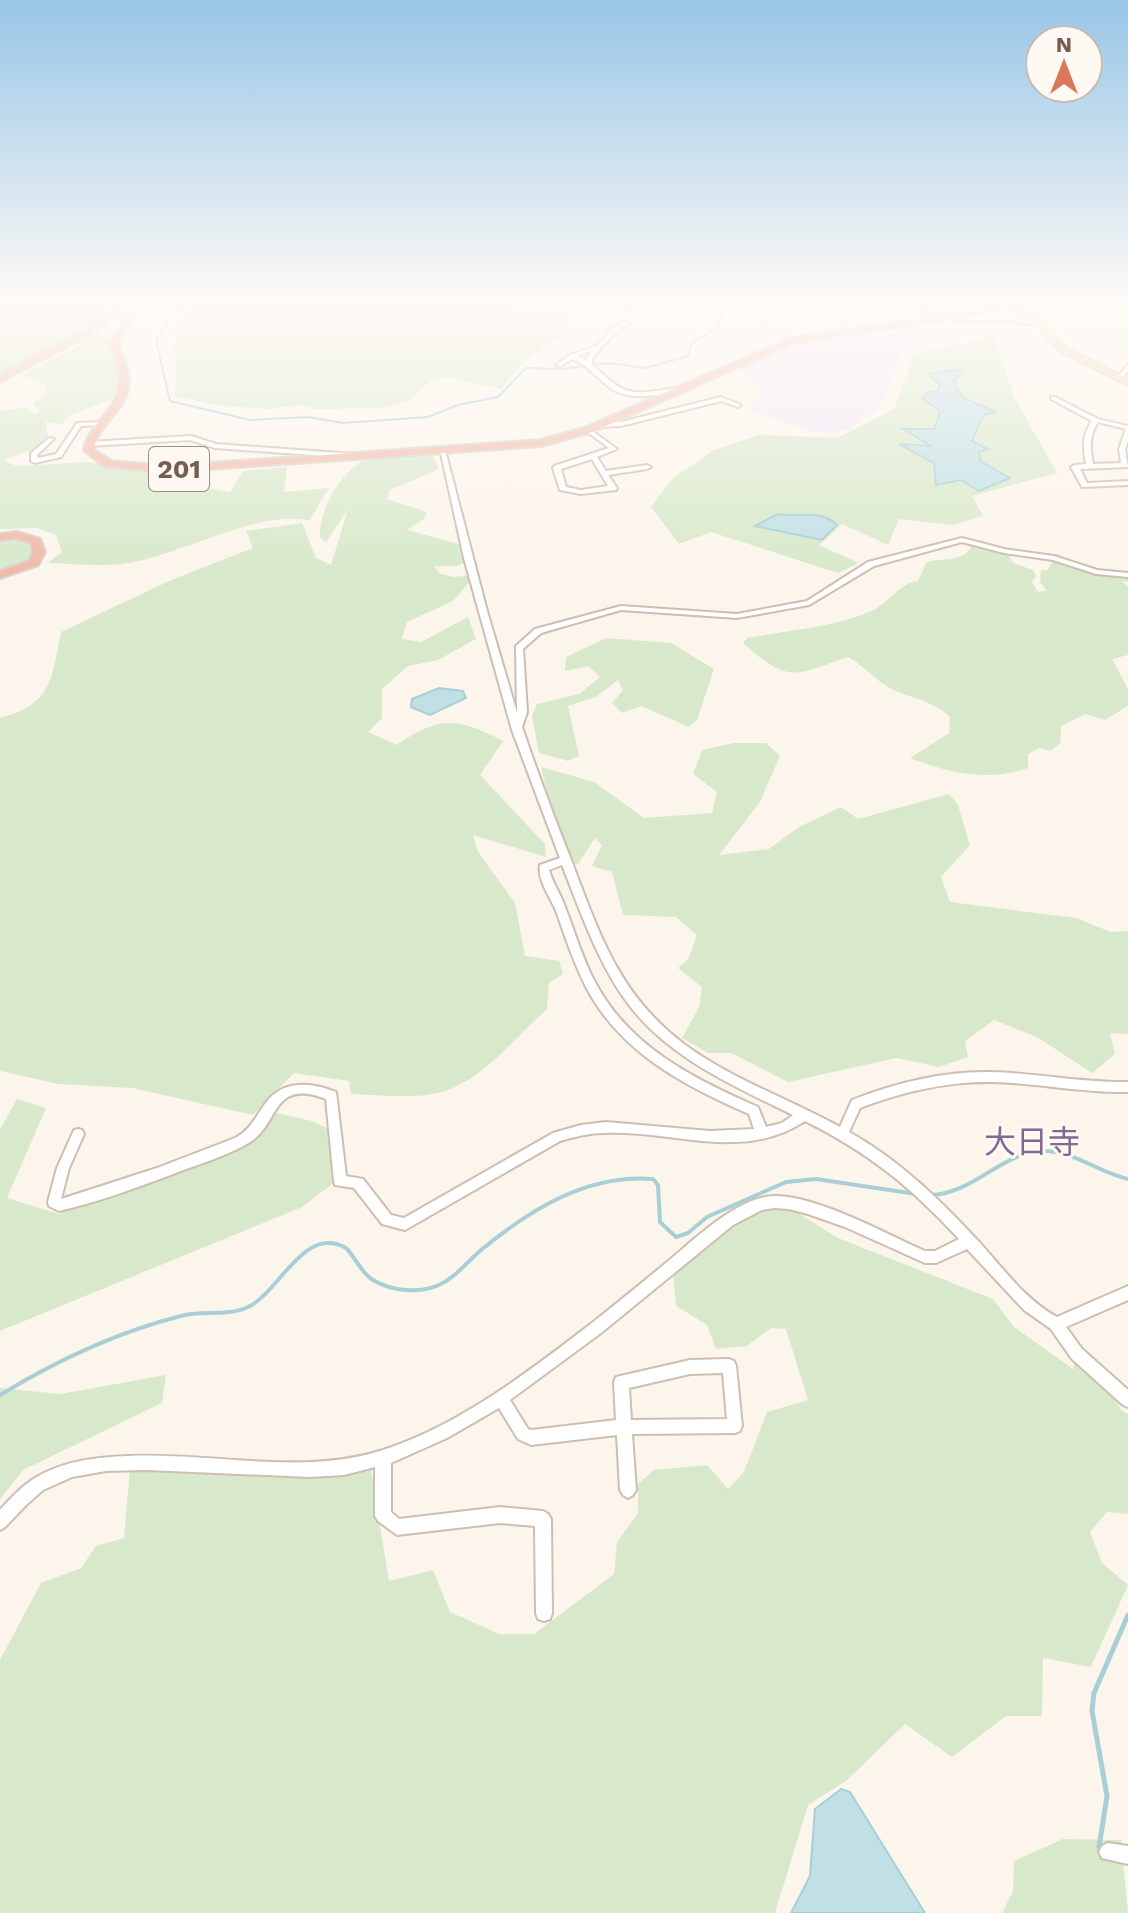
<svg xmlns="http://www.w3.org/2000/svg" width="1128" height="1913" viewBox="0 0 1128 1913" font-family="'Work Sans','Noto Sans JP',sans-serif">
<rect width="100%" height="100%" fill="#fcf5ec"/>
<path fill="#f2e8f8" d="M867 330 872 334 908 335 923 344 915 347 912 353 901 354 880 407 850 430 816 432 747 410 763 391 751 377 734 369 799 341Z"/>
<path fill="#d8e9cb" d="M0 302H118C93 338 38 356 0 377Z
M188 302H510L511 306 556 308 568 313V332L525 360 501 389 447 377 432 380 408 401 382 408 314 409 301 405 266 409 215 405 175 396C179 364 166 329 188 302Z
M98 336 107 337 123 349 115 396C99 407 74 409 62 424L45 422 49 443 4 460 16 466 88 462 172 473 168 482 230 492 243 471 287 467 284 492 329 488 309 521C266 507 177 556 129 563 103 567 74 564 48 563L62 552 56 535 37 528 0 529V411L23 407 34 414 40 411 32 403 45 396 46 384 22 375 80 345 85 338Z
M993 336 1015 399 1057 473 972 496 983 516 953 525 899 519 888 545 842 524 819 545 859 563 838 573 711 532 679 544 651 507 672 479 714 450 759 435 837 438 894 409 914 355Z
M421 454 433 456 439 469 390 490 387 499 427 512 425 518 407 530 459 544 469 560 457 566H434L440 574 454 577 470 575 471 580 453 601 407 622 402 639 421 642 468 617 476 639 438 660 408 666 382 689V718L368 732 397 745C440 715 458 718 503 741L480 775 545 844 546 857 473 835 478 852 515 903 525 956 559 961 563 974 549 983 547 1009C516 1037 485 1077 445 1091 416 1100 381 1095 351 1094L349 1081 294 1073 253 1115 132 1088 58 1084 0 1071V718C51 705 52 679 61 632L169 581 253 548 246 531 302 523 316 558 331 565 348 509 326 542 320 537C318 511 342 468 369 458 383 453 405 456 421 454Z
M16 537 31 541 34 546C32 566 17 567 0 572V539Z
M981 540 1009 555 1013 563 1033 570 1036 576 1032 582 1038 592 1047 591 1040 582 1041 570H1048L1056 554 1090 567 1128 574V582L1122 581 1128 587V655L1112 659 1128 689V706L1105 720 1085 714 1061 726 1060 744 1050 751 1039 748 1028 754V768C986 782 950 773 910 758L949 733 950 717C932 699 904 698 883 684 871 675 862 665 848 657 795 675 789 685 743 643L747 638C788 630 833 628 871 611 890 603 897 584 918 581L926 563C943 556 965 564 972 544Z
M606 638 671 643 714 669 697 720 689 727 641 706 622 713 612 703 623 690 618 680 596 697 568 706 579 756 568 761 539 753 532 716 537 704 579 694 600 677 589 666 565 671 566 657Z
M733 743H766L780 756 760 802 719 855 769 849 799 827 841 807 858 819 949 794 958 805 970 845 941 877 950 902 1076 918 1111 932 1128 931V1034L1110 1033 1115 1054 1092 1073 1037 1037 994 1020 965 1041 968 1057 939 1067 896 1058 788 1082 731 1053H708L682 1038 699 1007 702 987 678 968 689 958 697 935 676 917 623 915 612 872 592 866 602 845 595 838 578 864 564 865 541 767 594 782 644 818 712 813 717 792 693 774 702 750Z
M17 1099 46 1108 7 1198 59 1214 109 1189 254 1139 277 1113 312 1121 340 1134 339 1179 302 1207 0 1331V1130Z
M787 1206 838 1238 993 1299 1014 1327 1073 1369 1077 1354 1095 1381 1106 1387 1121 1410 1128 1414V1514L1107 1512 1090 1532 1102 1563 1128 1585 1091 1667 1043 1658 1042 1716H1006L952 1757 905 1724 846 1781 808 1805 775 1913H0V1660L41 1583 81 1568 96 1546 124 1538 130 1468 302 1476 371 1470 389 1581 433 1570 450 1612 499 1634H534L614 1574 617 1542 638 1513V1484L654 1470 707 1465 728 1489 744 1472 767 1412 808 1400 786 1329 771 1328 747 1346 716 1349 707 1325 676 1306 673 1275 745 1211Z
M166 1375 162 1403 23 1470 0 1499V1388L60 1394Z
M1063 1839 1121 1840 1128 1913H1002L1013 1891 1014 1861Z"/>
<path fill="#c1e0e5" stroke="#a8cfd6" stroke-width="2" d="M960 369 963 373 954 380C958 403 980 403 996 412L983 415 972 441 988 449 979 452 980 461 1010 478 979 491 961 480 936 485 934 463 899 444 931 446 903 429H935L940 411 922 398 926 393 938 391 940 385 929 374Z
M777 514C797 518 820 508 837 525L822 540 755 526Z
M439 688 463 691 466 698 430 715 411 707 412 699Z
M841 1789 850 1792 925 1913H791L810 1876 815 1809Z"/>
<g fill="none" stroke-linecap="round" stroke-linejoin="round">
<path stroke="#a8cfd6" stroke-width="2" d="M181 302 156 340 170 401 250 420 308 417 343 423 428 417 458 405 498 397 526 368 562 369 609 363 645 368 688 356 691 344 720 325 721 306 728 302"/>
<path stroke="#a8cfd6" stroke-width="4" d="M932 1195C975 1193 1004 1150 1046 1151 1075 1152 1100 1173 1128 1179
M0 1395C56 1361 117 1332 181 1316 202 1310 227 1317 248 1307 279 1293 304 1224 346 1248 356 1258 361 1273 373 1280 391 1291 419 1294 439 1285 456 1277 467 1262 481 1250 531 1209 587 1174 653 1179L658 1185 660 1222 676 1237 688 1233 707 1217 786 1182 816 1179 916 1194"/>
<path stroke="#a8cfd6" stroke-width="5" d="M1099 1847 1107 1796 1092 1711 1094 1693 1128 1615"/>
<g stroke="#cebeb2" stroke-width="4">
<path id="minor" d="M620 302H628L643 311 672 304 720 302C706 308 691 307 676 308 640 310 613 331 592 359V364C627 399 631 394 677 388L679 389V391C656 395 629 402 609 387 595 376 589 366 572 359L561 366 556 365 570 355 596 346 612 329 638 313ZM591 351 586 360 577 356Z
M800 302H822L860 306 920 304 946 316H1010L1043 324 1040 326 1010 320H945L919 308 866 310 865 312 881 326 882 327 879 329 860 313V310Z
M1128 365V371L1121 379H1117V377Z
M721 397 741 405 738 407 721 401 621 426 599 427 596 425 599 423 621 422Z
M1051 397H1055L1098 419 1128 426V441L1125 449 1128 467 1080 469 1087 483 1128 481V485L1082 487 1071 467 1075 465 1086 464C1083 448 1082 435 1092 421L1051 399ZM1098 422 1126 429 1119 449 1121 463 1093 464C1090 448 1089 436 1098 422Z
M103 422 105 423V425L81 426 61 457 35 463 31 461V453L49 438 54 439 37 455 38 458 56 454 77 423Z
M588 428 617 449 597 457 606 471 647 465 651 467 647 469 608 475 617 488 616 490 581 494 560 490 553 468 554 466 609 448 586 431V429ZM592 459 608 486 581 490 566 487 561 469Z
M191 436 216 444 354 454 358 456 354 458 215 448 190 440 88 446 85 444 88 442Z
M440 449 445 450 487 611 517 713 516 646 535 629 621 606 737 614 807 601 868 562 962 538 1004 549 1054 556 1097 570 1128 573V577L1096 574 1053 560 1004 553 962 542 874 566 809 605 737 618 621 610 541 633 523 649 527 712 522 727C538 774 555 820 573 865 600 936 620 996 684 1044 731 1079 789 1099 840 1127L852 1100C895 1083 944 1071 991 1072 1037 1073 1082 1083 1128 1082V1092C1082 1093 1038 1083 993 1082 949 1081 901 1092 860 1108L849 1132C901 1161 941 1201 981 1244 1004 1270 1026 1300 1057 1317L1128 1286V1300L1066 1327 1082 1349 1128 1390V1407L1123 1405 1072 1359 1051 1329 1024 1310 967 1249 936 1263H925L845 1227 808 1214 789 1209 774 1208 762 1210 733 1225 601 1333 510 1400 528 1429 532 1430 616 1420 614 1382 616 1377 690 1360 729 1359 734 1361 736 1366 742 1426 740 1431 735 1433 632 1434 636 1490 633 1495 628 1498 623 1495 620 1490 617 1435 531 1445 518 1439 499 1408 447 1438 391 1463V1512L399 1519 500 1507 543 1511 548 1514 551 1519 552 1613 550 1619 544 1621 538 1619 536 1613 535 1526 500 1523 397 1535 378 1521 375 1516V1467L344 1475 310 1477 146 1470 106 1471 72 1477 43 1490 26 1505 5 1527 0 1530V1510C11 1498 22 1486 35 1478 63 1461 97 1457 128 1456 215 1452 308 1478 392 1447 465 1421 531 1370 592 1323 617 1303 642 1283 667 1262 694 1240 736 1198 773 1196 814 1194 886 1234 925 1251H935L959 1239C910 1186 869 1153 805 1121 741 1163 672 1129 603 1133 589 1133 574 1137 560 1141L405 1230 382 1224 354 1188 335 1185 334 1181 326 1099C271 1078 280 1124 250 1142 228 1156 201 1163 176 1173 138 1187 99 1202 59 1211L49 1206 48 1202 57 1168 74 1130 78 1129 82 1130 84 1134 69 1168 61 1199 157 1168 235 1138C250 1130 255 1118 265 1104 282 1079 311 1082 336 1092L346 1176 363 1179 391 1215 404 1218 553 1133 581 1125 606 1122 710 1131 754 1129 749 1114C683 1085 619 1052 585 985 574 962 566 940 558 916 553 900 537 882 540 865L560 858 512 730 464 558ZM562 865C580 910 596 958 624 998 664 1056 732 1085 793 1115L782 1123 766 1127 758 1107C694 1079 629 1047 595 982 582 958 575 932 565 907 561 895 554 885 550 873L549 870ZM723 1373 727 1419 631 1420 629 1388 690 1374Z
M1108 1843 1128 1846V1864L1102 1858 1099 1852 1102 1846Z"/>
</g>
<g stroke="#d9d2ce" stroke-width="4">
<path id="major" d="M1013 302 1036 315 1066 347 1128 380V385L1060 351 1030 319 1005 303Z"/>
</g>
<g stroke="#d9d2ce" stroke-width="4">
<path id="highway" d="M120 302H130L94 332 0 382V375L88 328Z
M136 302H144L118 342C122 355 128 367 129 380 130 409 97 423 94 450L111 461 167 466 541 440 584 428 791 338 968 312 1002 302H1016L969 317 796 342 592 432 541 446 167 472 104 466 84 451C87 424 117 412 119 385 121 371 113 356 110 342Z
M17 532 40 539 45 552 38 565 0 578V571L29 561 33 552 31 543 16 538 0 540V534Z"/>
</g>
<use href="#minor" fill="#fff" fill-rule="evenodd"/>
<use href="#major" fill="#f4d8aa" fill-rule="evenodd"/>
<use href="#highway" fill="#f1baa8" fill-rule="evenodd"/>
</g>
<linearGradient id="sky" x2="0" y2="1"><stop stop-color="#98c6e7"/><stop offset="0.53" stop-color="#fefaf6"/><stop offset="1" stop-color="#fefaf6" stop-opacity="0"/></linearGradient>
<rect width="1128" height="570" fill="url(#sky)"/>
<g text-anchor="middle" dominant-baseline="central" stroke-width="6" stroke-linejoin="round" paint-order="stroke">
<rect fill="#fef9f3" stroke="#9f8c81" stroke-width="2" x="149" y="447" width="60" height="44" rx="6"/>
<g font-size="26" font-weight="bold" fill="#765d50">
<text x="179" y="469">201</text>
</g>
<g font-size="32" fill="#836891" stroke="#fef9f3">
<text x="1032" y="1142">大日寺</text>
</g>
</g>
<g transform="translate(1064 64)"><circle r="38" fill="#fef9f3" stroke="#c8bbb2" stroke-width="2"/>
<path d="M0-6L14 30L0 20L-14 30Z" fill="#dc765b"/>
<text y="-12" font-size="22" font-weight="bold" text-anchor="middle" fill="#765d50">N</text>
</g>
</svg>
